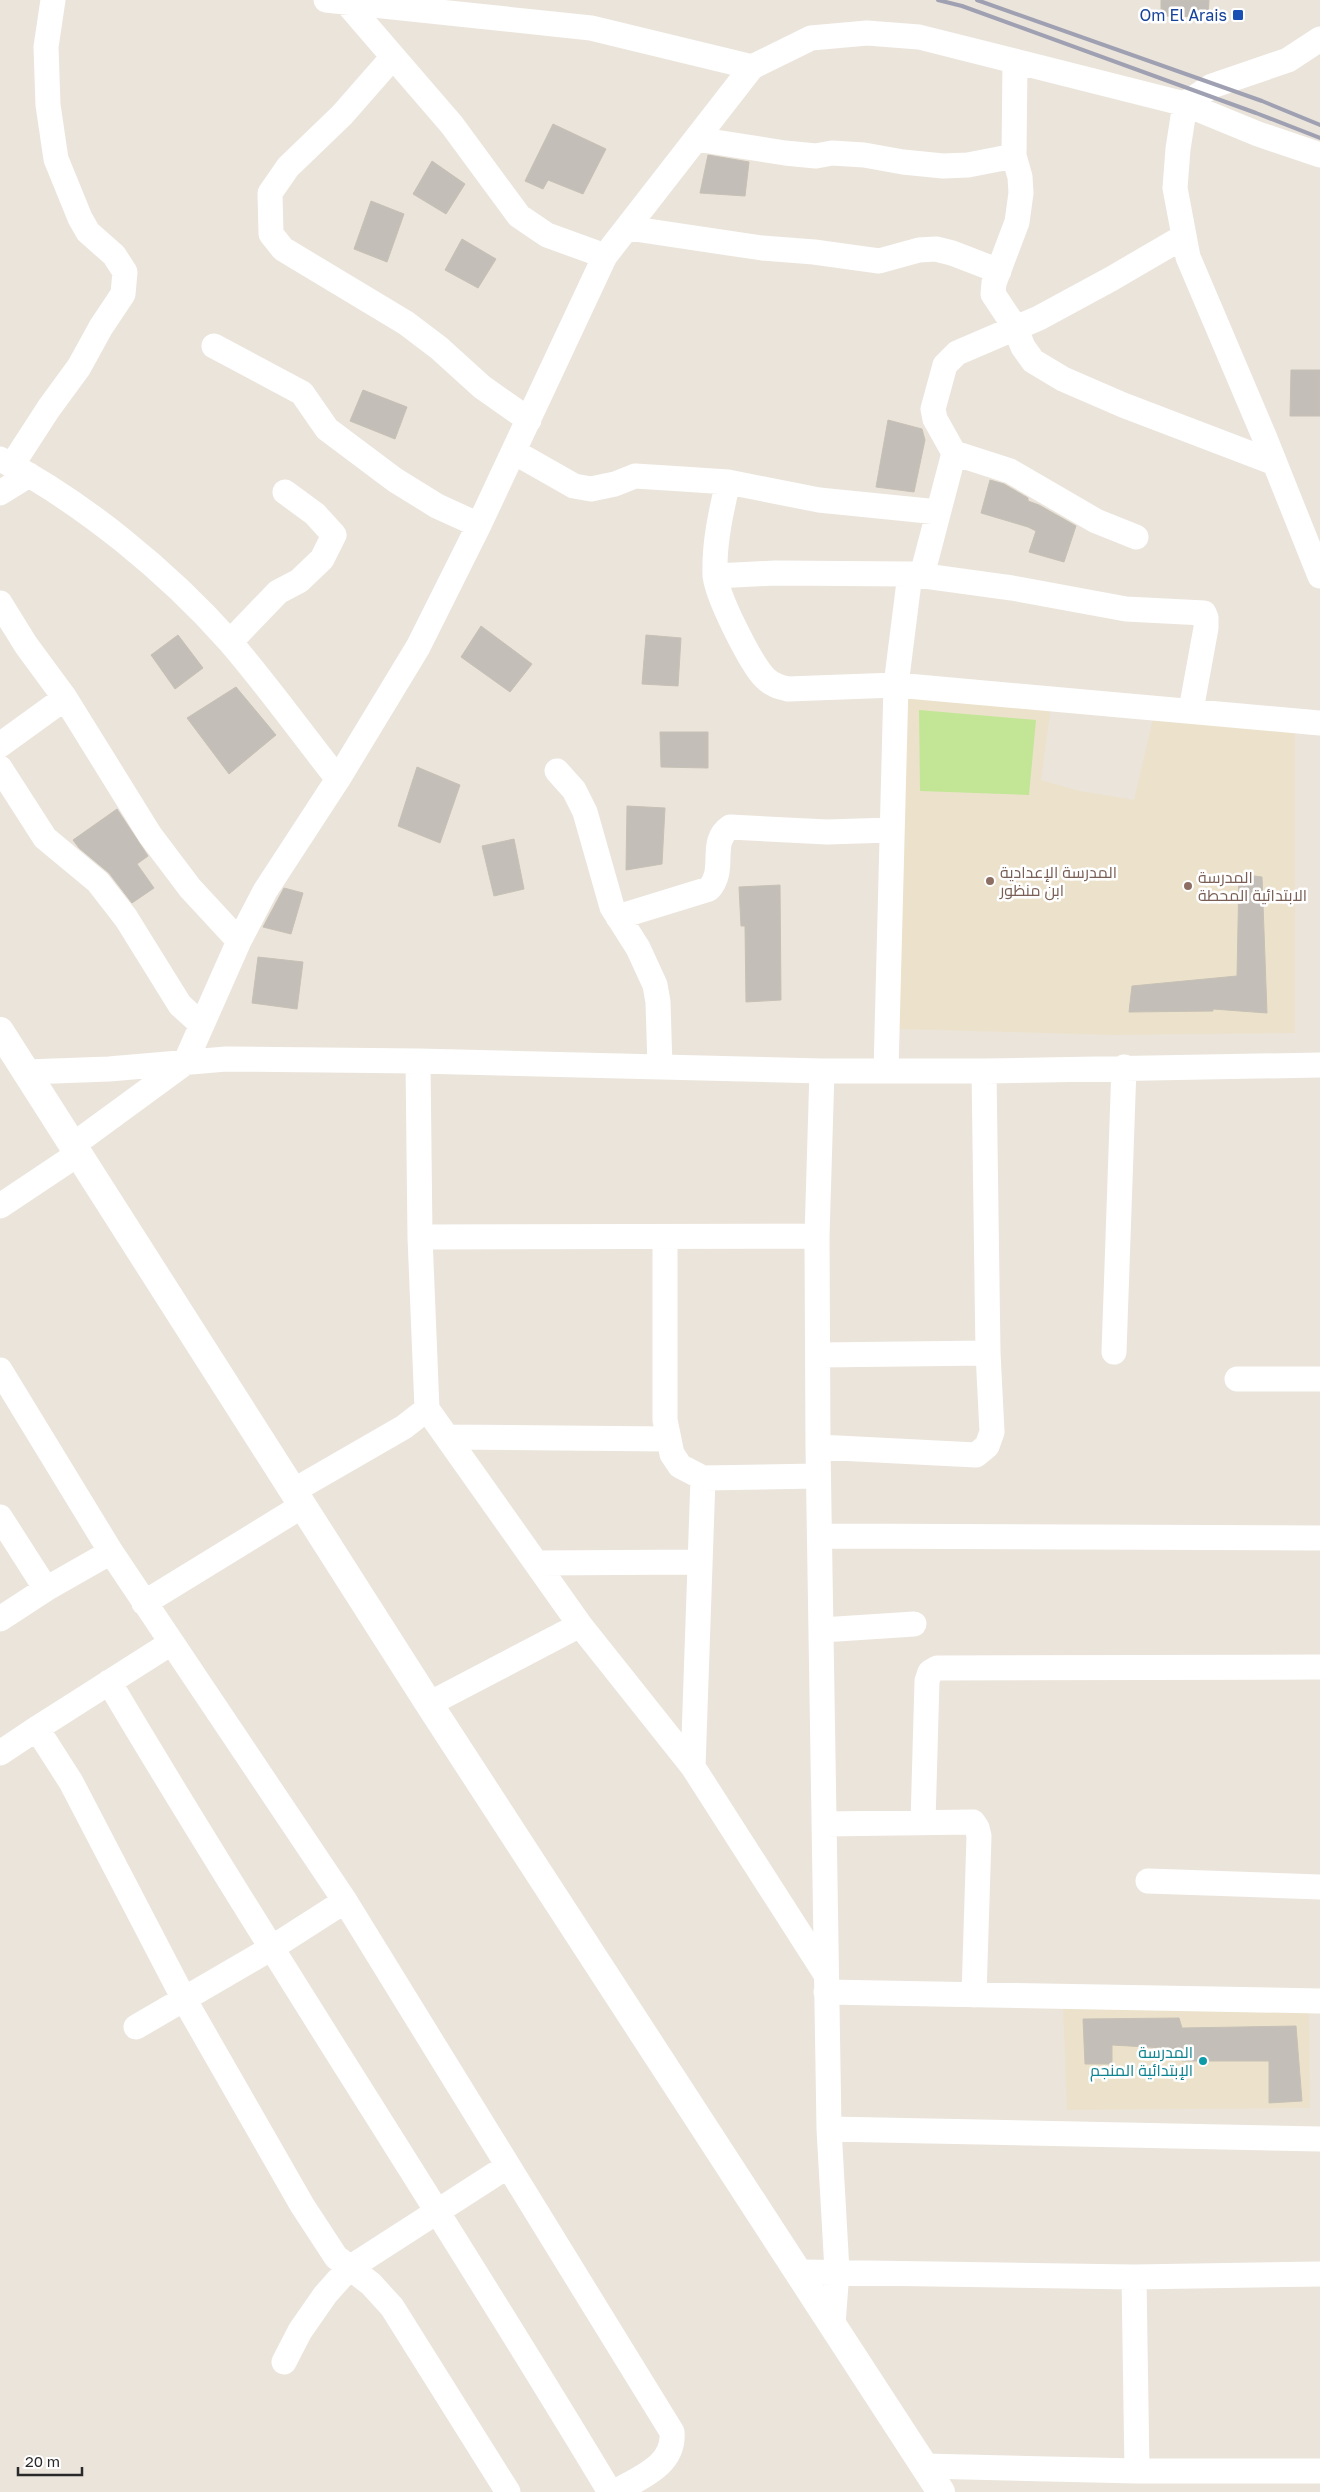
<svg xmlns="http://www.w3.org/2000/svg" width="1320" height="2492" viewBox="0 0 1320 2492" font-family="'Golos Text',Cairo,sans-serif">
<rect width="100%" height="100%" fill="#ebe4db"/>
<path fill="#ece2cb" d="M903 690 1051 707 1041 780 1080 791 1134 800 1154 714 1295 729V1033L1114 1035 895 1029Z
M1309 2004 1310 2108 1067 2110 1063 2007Z"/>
<path fill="#c2e696" d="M919 710 1036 720 1029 795 920 791Z"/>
<path fill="#c3beb8" stroke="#c6c0b5" d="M1161 0H1209L1208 17 1161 16Z
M553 124 606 149 583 194 548 180 543 189 525 181Z
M708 155 749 162 745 196 700 193Z
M432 161 465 184 446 214 413 194Z
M371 201 404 214 387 262 354 249Z
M462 239 496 259 478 288 445 270Z
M1291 370H1320V416H1290Z
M363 390 407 407 395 439 350 421Z
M888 420 922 429 925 440 914 492 876 487Z
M990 480 1004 484 1028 498V501L1039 505 1076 526 1064 562 1029 552 1036 531 1028 527 981 513Z
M481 626 532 664 510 692 461 657Z
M178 635 203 668 175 689 151 655Z
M646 635 681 638 678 686 642 684Z
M236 687 276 735 229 774 187 718Z
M660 732H708V768L661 767Z
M417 767 460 785 440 843 398 826Z
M627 806 665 808 662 864 626 870Z
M117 809 148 856 137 864 154 888 132 903 109 873 79 848 73 840Z
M514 839 524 889 494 896 482 846Z
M1239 874 1262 877 1267 1013 1213 1009V1011L1129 1012 1132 986 1237 976Z
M780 885 781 1000 746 1002 745 926H741L739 887Z
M284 888 303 893 291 934 263 927Z
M258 957 303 962 297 1009 252 1003Z
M1179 2018 1182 2028 1296 2026 1302 2101 1269 2103V2061H1182V2049L1112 2045V2064H1085L1083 2019Z"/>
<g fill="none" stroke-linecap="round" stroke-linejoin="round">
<path stroke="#fff" stroke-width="25" d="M326 0 591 28 752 67
M346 2 452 125 519 216 547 235 605 256
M1320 39 1288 60 1212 86 1185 104 1178 149 1175 188 1188 257 1264 436 1320 576
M392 58 342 115 288 167 270 193 271 234 283 249 406 323 439 348 482 387 529 420
M1015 61 1014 156 1020 177 1021 193 1017 222 994 283 993 294 1015 327 1023 347 1033 361 1063 379 1123 405 1275 463
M696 139 785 153 816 156 832 153 864 155 903 162 943 166 968 165 1014 156
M628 228 762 248 814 252 879 261 919 250 936 249 952 253 999 271
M214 346 302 393 327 429 395 480 437 506 479 525
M514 452 574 486 591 489 615 484 635 476 667 478 728 482 819 500 938 512
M954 453 1010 471 1096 521 1136 537
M0 459C83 502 168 572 230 642 268 686 302 734 338 779
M12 465 49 408 79 367 101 327 123 294 125 272 114 255 88 232 80 218 56 159 48 105 46 47 53 0
M728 482C721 512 714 543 715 574 715 593 751 664 765 678 772 685 779 687 788 689L896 685 886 1071
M0 493 29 475
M910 574 896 685 1320 723
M922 575 954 453 935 419 933 409 945 365 957 353 1039 318 1111 279 1183 237
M715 576 775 573 910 574 1012 588 1126 609 1204 613 1206 618V628L1191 710
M0 603 26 645 65 698 150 835 190 888 239 941
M230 642 278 592 299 581 322 559 334 535 315 514 285 492
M0 745 65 698
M0 768 45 838 98 882 126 918 180 1005 202 1025
M557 771 574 790 585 812 612 907 638 948 655 985 658 1002 660 1067
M618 917 709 889C727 869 708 842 730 827L827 832 891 830
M822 1071 817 1236 818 1447 829 2129 837 2271 833 2324
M27 1072 109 1069 226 1059 418 1061 822 1071H984L1320 1065
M73 1145 185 1063 239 941 265 891 338 779 418 647 479 525 605 256 752 67 811 38 867 33 919 37 1185 104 1258 134 1320 155
M0 1206 78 1154
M420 1237 817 1236
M665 1237V1420L672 1454 680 1466 703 1478 818 1476
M1114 1352 1124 1067
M819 1355 988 1353
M0 1370 111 1552 345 1901 672 2432C675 2465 641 2477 615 2492
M1237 1379H1320
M427 1409 580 1625 693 1767
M447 1437 668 1439
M818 1447 976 1455 987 1446 992 1432 988 1353 984 1071
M703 1478 693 1767 825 1973
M293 1491 404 1427 427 1409 420 1237 418 1061
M0 1517 46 1589 111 1552
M820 1536 1320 1538
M536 1563 700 1562
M144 1603 302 1506
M0 1619 46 1589
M822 1630 914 1624
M171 1643 39 1727V1732L71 1782 184 1999 302 2205 336 2257 371 2284 392 2307 508 2492
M109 1682C271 1955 447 2220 610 2492
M429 1704 580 1625
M0 1753 39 1727
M923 1822 927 1681 930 1672 937 1668 1320 1667
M824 1824 973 1822 977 1828 979 1836 974 1995
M1148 1881 1320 1887
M826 1992 1320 2001
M136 2027 270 1949 345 1901
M829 2129 1320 2139
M800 2272 1134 2277 1320 2274
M1134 2277 1137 2471
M284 2362 300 2331 325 2295 348 2269 508 2166
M924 2466 1137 2471H1320"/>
<path stroke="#fff" stroke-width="28" d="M0 1031 429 1704 941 2492"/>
<path stroke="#9fa1b2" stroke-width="4" d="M938 0 962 6 1256 113 1320 138
M977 0 1262 101 1320 125"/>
</g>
<rect fill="#1a4fb4" stroke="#fff" stroke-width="2" x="1232" y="9" width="12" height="12" rx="2.5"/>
<g fill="#8d6e63" stroke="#fff" stroke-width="2">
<circle cx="990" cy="881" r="5"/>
<circle cx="1188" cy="886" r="5"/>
</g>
<circle fill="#0f9aa8" stroke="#fff" stroke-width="2" cx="1203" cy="2061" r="5"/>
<g text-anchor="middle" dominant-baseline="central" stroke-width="5" stroke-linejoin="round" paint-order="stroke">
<g font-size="16" fill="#164399" stroke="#fff" text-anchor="end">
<text x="1227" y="15">Om El Arais</text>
</g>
<g font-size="16" fill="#785e54" stroke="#fff" text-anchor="start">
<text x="1000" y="872">المدرسة الإعدادية<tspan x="1000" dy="18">ابن منظور</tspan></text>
<text x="1198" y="877">المدرسة<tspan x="1198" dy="18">الابتدائية المحطة</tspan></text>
</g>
<g font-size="16" fill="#0d838f" stroke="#fff" text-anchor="end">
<text x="1193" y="2052">المدرسة<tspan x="1193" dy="18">الإبتدائية المنجم</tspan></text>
</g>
</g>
<path d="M18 2467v8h64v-8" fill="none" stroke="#292929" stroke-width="2.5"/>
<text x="25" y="2467" font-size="15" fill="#292929" stroke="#ffffff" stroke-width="4" paint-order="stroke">20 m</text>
</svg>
